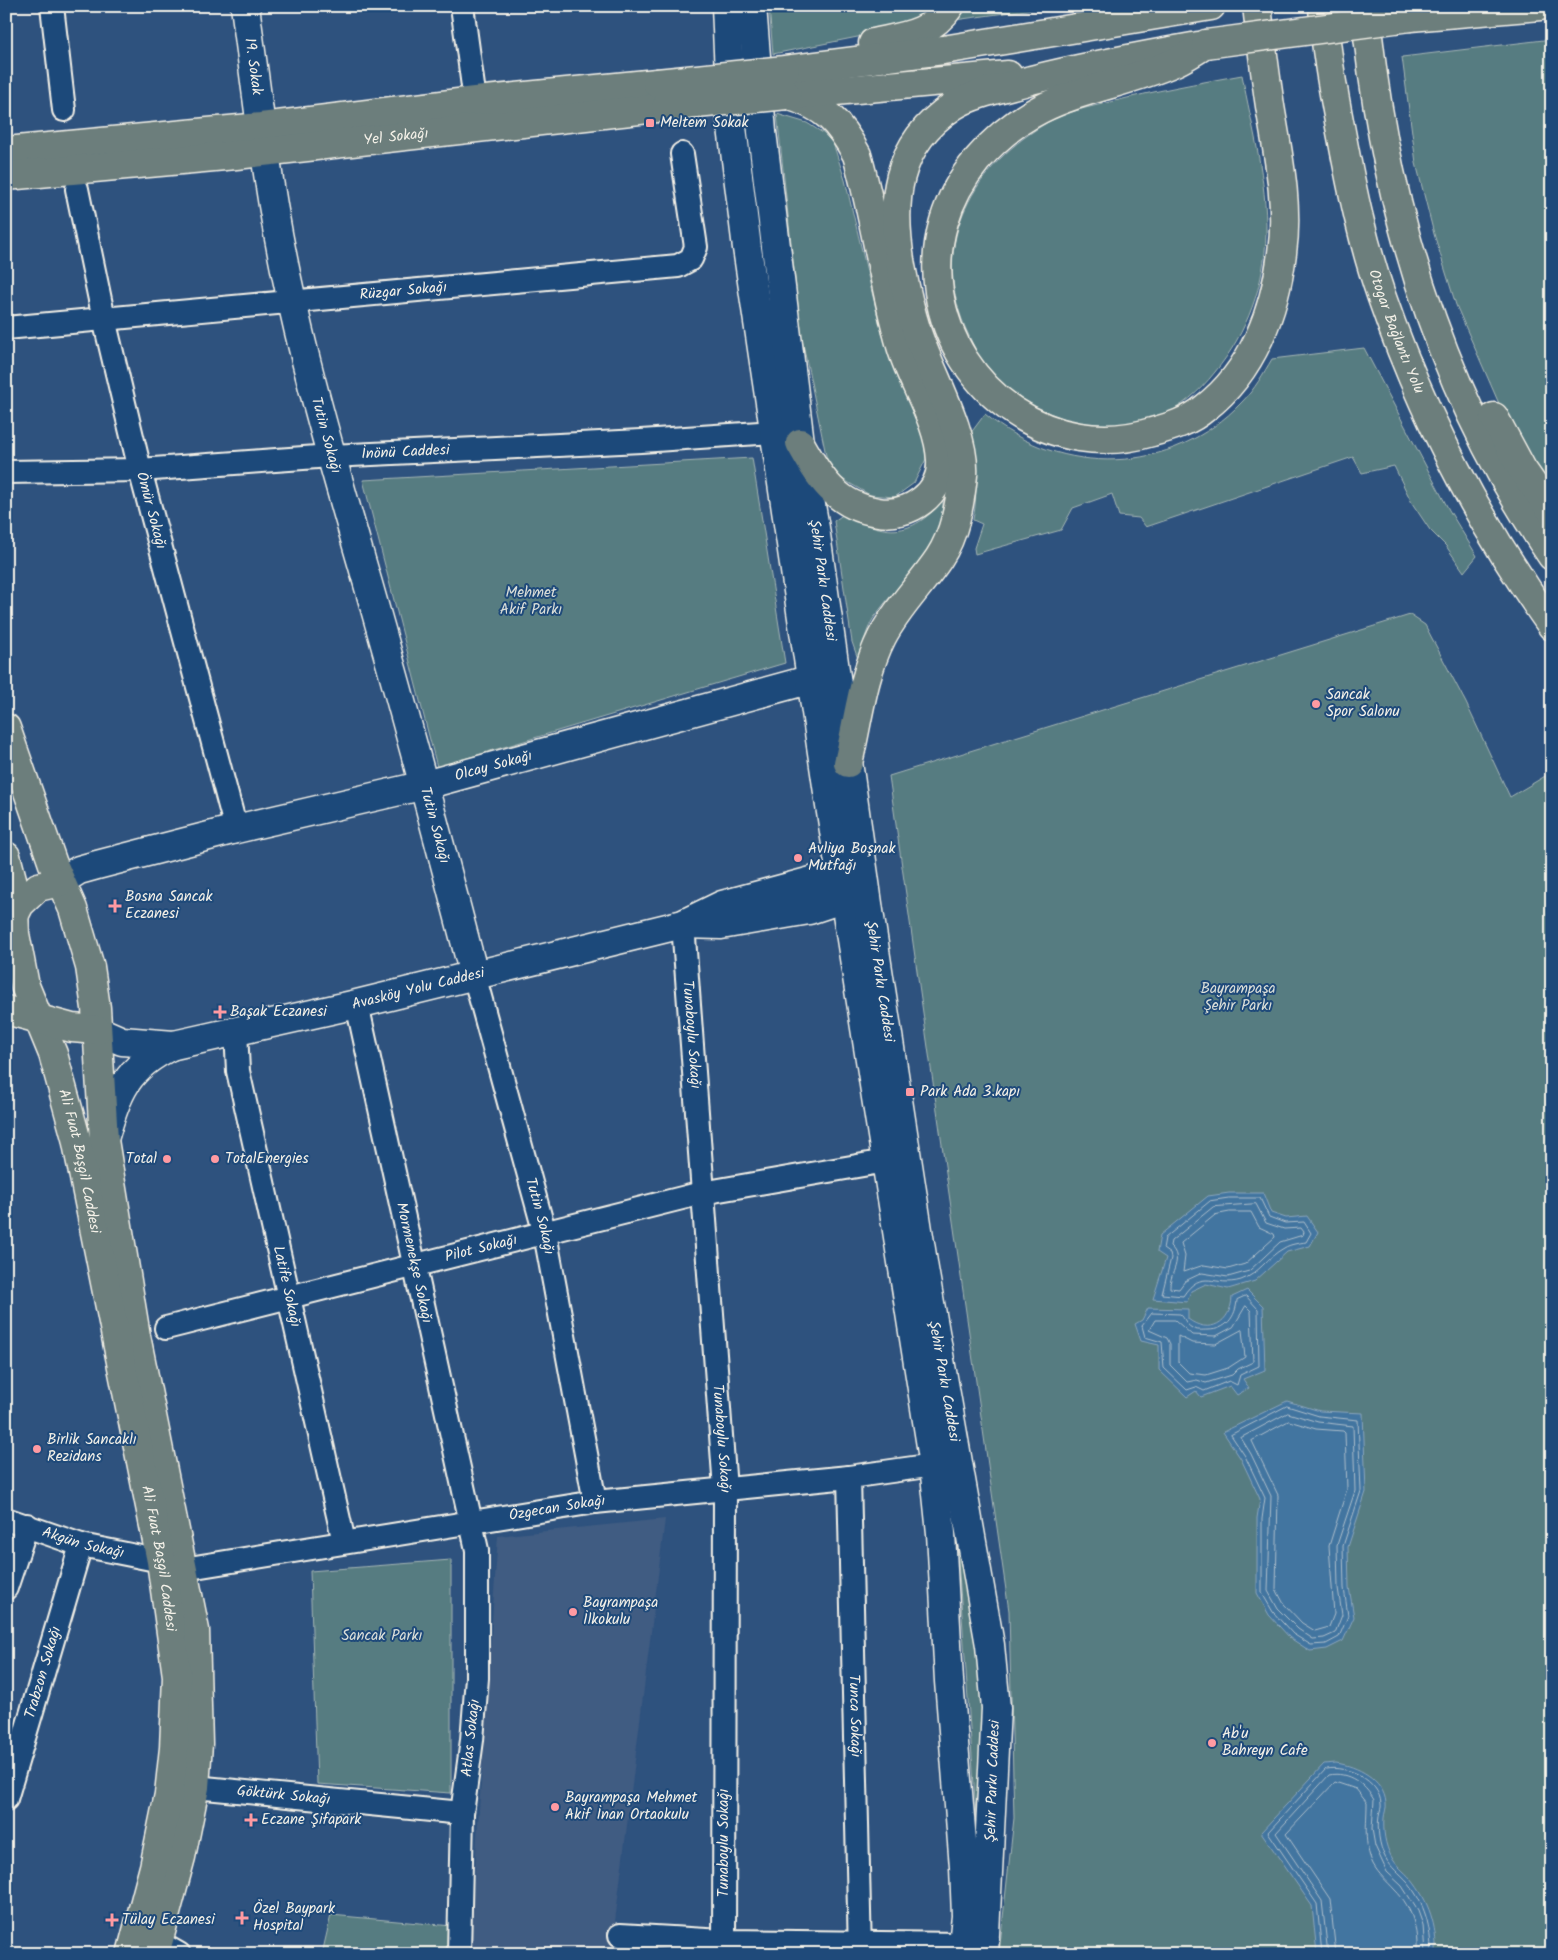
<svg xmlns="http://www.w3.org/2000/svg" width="1558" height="1960" viewBox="0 0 1558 1960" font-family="Kalam,sans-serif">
<rect width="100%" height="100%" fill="#2e527e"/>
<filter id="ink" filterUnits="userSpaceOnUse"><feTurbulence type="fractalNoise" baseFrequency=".02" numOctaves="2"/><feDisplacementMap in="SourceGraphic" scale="10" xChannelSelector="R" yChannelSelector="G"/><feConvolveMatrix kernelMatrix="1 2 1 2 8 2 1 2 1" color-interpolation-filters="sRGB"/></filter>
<g filter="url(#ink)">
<path fill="#405c82" d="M665 1519 611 1954H469L498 1536Z"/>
<path fill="#567b81" stroke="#a5b6b4" d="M769 6H934L912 26 773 54Z
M963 6H1055L955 20Z
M1552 39V492L1511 431 1456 305 1434 234 1416 163 1402 57Z
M1242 75C1252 127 1267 180 1266 234 1265 284 1247 333 1215 372 1199 392 1182 407 1158 418 1103 442 1024 413 988 369 978 358 971 340 965 327 929 242 974 164 1050 121 1068 111 1090 107 1111 102 1154 91 1198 83 1242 75Z
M777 114 807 123 823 133 833 143 845 180 882 334 923 431 926 459 914 483 895 497 870 495 837 476 827 460 801 334Z
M1364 348 1449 510 1477 556 1464 572 1446 546 1430 530 1412 503 1394 466 1362 473 1353 457 1146 527 1139 518 1119 516 1112 494 1073 508 1061 530 975 554 974 548 982 524 973 520C979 490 974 463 970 434L985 414C1061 478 1172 476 1242 402 1255 389 1263 374 1272 359Z
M752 458 785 663 437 767 363 480Z
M943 501C944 551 898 581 873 619 866 630 863 646 858 659L852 642 834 521 844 514C887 536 909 538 943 501Z
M1410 615 1425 625 1466 703 1510 797 1552 772V1954H999L1014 1818 1009 1611 889 776Z
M955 1517 971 1610 985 1708 980 1869Z
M451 1560V1793L317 1784 310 1571Z
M331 1915 452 1926 450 1954H322Z"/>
<path fill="#4374a0" stroke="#8aa6bd" d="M1229 1193H1263L1271 1213 1286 1218 1307 1216 1318 1232 1310 1246 1287 1252 1255 1281 1228 1289 1206 1284 1191 1291 1187 1302 1153 1299 1166 1258 1157 1252 1160 1235 1208 1196Z
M1247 1290 1263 1306 1265 1370 1243 1379 1249 1388 1237 1395 1230 1386 1201 1397 1196 1391 1187 1397 1159 1370V1345L1141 1341 1135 1324 1142 1320 1148 1308 1188 1309V1319C1209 1335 1231 1323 1232 1297Z
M1287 1401 1320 1411 1363 1413 1366 1492 1348 1547 1349 1587 1354 1617 1343 1641 1327 1649 1310 1651 1290 1638 1269 1615 1257 1593V1518L1260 1499 1241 1459 1223 1432Z
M1336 1763C1357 1766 1384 1779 1386 1803 1387 1808 1384 1814 1384 1818 1383 1831 1385 1845 1391 1856 1396 1866 1404 1871 1411 1879 1429 1901 1437 1926 1436 1954H1317L1312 1906 1261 1832 1324 1764Z"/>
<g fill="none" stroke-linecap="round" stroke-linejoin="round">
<path stroke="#adbfcb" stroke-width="1" d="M1229 1198H1260L1269 1217 1285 1223 1304 1222 1311 1233 1306 1242C1300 1243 1290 1244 1284 1248 1267 1257 1259 1274 1241 1280 1215 1288 1202 1267 1183 1296L1162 1294 1171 1258 1170 1254 1163 1249 1165 1238 1210 1201Z
M1256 1204 1266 1223 1284 1229 1301 1228 1304 1232 1303 1235 1280 1242 1249 1271 1228 1277 1202 1273 1185 1281 1179 1289 1170 1288C1169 1273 1185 1259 1170 1246L1171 1241 1213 1207Z
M1230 1212H1251L1259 1227 1274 1234 1275 1237 1245 1264 1228 1269 1204 1265 1183 1272 1185 1256 1181 1243 1215 1215Z
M1246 1296 1258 1309 1259 1366 1240 1375 1237 1385 1229 1381 1204 1391 1196 1387 1187 1390 1164 1368 1162 1342 1145 1337 1142 1326 1152 1313 1180 1314C1185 1318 1185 1324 1192 1328 1197 1331 1202 1330 1208 1330 1226 1330 1236 1317 1237 1300Z
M1246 1306 1251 1311 1253 1362 1238 1369 1232 1375 1206 1383 1197 1380 1187 1382 1170 1365V1344L1167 1338 1149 1330 1155 1320H1175L1192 1335 1216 1336 1233 1327Z
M1242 1330 1245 1357 1228 1368 1206 1375 1189 1373 1178 1362V1336L1192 1343 1215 1344Z
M1287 1406 1319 1416 1358 1420 1361 1491 1343 1546 1344 1588 1348 1616 1339 1637 1326 1644 1311 1645 1293 1634 1273 1612 1262 1593V1519L1265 1498 1245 1456 1231 1435Z
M1288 1413 1318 1422 1353 1426 1355 1491 1337 1545 1338 1588 1342 1615 1335 1633 1324 1638 1313 1639 1298 1629 1278 1609 1268 1591 1271 1496 1251 1454 1241 1438Z
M1289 1421 1316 1429 1343 1431 1345 1433 1347 1489 1329 1546 1334 1614 1329 1627 1315 1631 1302 1623 1284 1604 1276 1589 1278 1495 1252 1441Z
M1322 1954 1317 1904 1268 1832 1326 1769C1346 1765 1380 1780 1381 1804 1382 1808 1379 1812 1379 1816 1377 1829 1379 1845 1385 1857 1391 1868 1400 1874 1408 1883 1425 1904 1431 1927 1431 1954
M1328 1954 1322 1901 1276 1833 1329 1775C1348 1771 1365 1784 1374 1800L1372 1829 1375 1846 1387 1872 1402 1886 1418 1911 1423 1925 1425 1954
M1336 1954 1330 1899 1286 1834 1335 1782 1356 1789 1367 1803C1367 1825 1363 1843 1373 1864 1379 1875 1387 1881 1395 1890 1413 1908 1418 1930 1417 1954"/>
<g stroke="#f4f1e8" stroke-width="26">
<g id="minor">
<path d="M52 6 64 110"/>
<path d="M462 6 475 101"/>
<path id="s1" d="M77 189 104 319 140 470 236 829"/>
<path id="s2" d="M6 328 678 266 691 259 696 247 682 154"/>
<path id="s3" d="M6 472 140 470 331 456 641 441 774 432"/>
<path id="s4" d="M683 924 725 1489 724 1954"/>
<path id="s5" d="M474 975 545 1234 595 1502"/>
<path id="s6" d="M357 1004 477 1550V1678L472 1740 462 1813 459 1954"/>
<path id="s7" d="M236 1031 238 1071 344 1542"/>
<path id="s8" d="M166 1328 702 1193 886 1161"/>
<path id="s9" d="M849 1477 860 1954"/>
<path id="s10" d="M6 1519 81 1545 161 1561"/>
<path id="s11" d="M183 1569 595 1502 849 1477 934 1465"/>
<path d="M6 1588 27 1525"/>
<path id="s12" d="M195 1787 462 1813"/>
<path id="s13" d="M6 1799 81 1545"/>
<path d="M620 1935 724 1941 964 1944"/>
<path d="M158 1942 179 1954"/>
</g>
</g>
<g stroke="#f4f1e8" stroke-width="31">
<g id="tertiary">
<path id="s14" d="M60 882 79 870 97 865 236 829 425 785 812 679"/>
<path id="s15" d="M97 1030 122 1041 174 1045 357 1004 683 924 722 905 819 879H830L845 888 836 901 809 910 721 925 683 924"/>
<path d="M104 1139C118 1092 126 1067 173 1045"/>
</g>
</g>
<g stroke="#f4f1e8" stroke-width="31">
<g id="secondary">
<path id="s16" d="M245 6 261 127"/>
<path d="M726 6 731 119 747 248 830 806C866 1026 899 1246 934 1465L941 1533 949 1681 964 1867 966 1916 962 1954"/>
<path id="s17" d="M752 6 762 132 800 443 815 528 870 918 924 1269 990 1645 996 1708 984 1954"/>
<path id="s18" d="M265 152C284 298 327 442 368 584 405 714 440 844 474 975"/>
</g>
</g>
<g stroke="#f4f1e8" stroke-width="31">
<g id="primary">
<path d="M873 43C905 36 930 35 950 6"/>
<path d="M785 70 943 50 1211 6"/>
<path d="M787 95C824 106 839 121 857 155 875 218 883 283 901 346 912 384 939 420 941 460 943 494 909 517 878 512 836 506 819 477 800 443"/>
<path d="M792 95 1008 75"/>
<path d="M6 151 261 127 475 101 657 83"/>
<path id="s19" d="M6 176 236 155 666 107"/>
<path d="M6 728 53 864 73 909 90 967 96 1008 104 1140 136 1336 195 1630 198 1744 195 1787 181 1857 155 1954"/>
<path d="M848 763C858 722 862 676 882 637 897 608 921 585 939 558 955 534 960 503 963 475 966 433 930 372 917 332 910 310 905 288 901 266 890 202 894 145 953 106 973 93 1008 87 1031 80 1086 66 1142 56 1198 46"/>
<path id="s20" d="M6 856 13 883 15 934 25 986 53 1054 76 1138 161 1561 177 1676 174 1748 169 1794 154 1867 131 1954"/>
<path d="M11 922 20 904 38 887 60 882"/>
<path d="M6 1010 72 1028 97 1030"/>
</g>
</g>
<g stroke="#f4f1e8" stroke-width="31">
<g id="trunk">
<path id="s21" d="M1323 6C1325 50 1334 94 1342 137 1352 190 1363 243 1381 295 1421 411 1480 525 1552 626"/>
<path d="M1365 6C1383 204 1439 391 1552 556"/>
<path d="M1410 17 1540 6"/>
<path d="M1206 44C1196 50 1186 57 1175 62 1099 95 1037 89 977 160 946 197 932 244 939 292 954 392 1052 462 1152 432 1171 427 1190 421 1205 408 1253 371 1275 311 1282 253 1289 205 1278 154 1270 106 1265 73 1261 40 1257 6"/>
<path d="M1494 417 1522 469 1552 512"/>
</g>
</g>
<use href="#minor" stroke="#1f4a7a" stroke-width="22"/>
<use href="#tertiary" stroke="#1f4a7a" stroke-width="28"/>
<use href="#secondary" stroke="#1f4a7a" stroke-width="28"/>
<use href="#primary" stroke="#6c7e7c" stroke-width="28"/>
<use href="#trunk" stroke="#6c7e7c" stroke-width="28"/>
<g stroke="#f4f1e8" stroke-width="31" stroke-linecap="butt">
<path id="primary-bridge" d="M657 83 785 70
M666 107 787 95"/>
</g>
<g stroke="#f4f1e8" stroke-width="31" stroke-linecap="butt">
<path id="trunk-bridge" d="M1206 44 1410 17"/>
</g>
<use href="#primary-bridge" stroke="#6c7e7c" stroke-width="28"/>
<use href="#trunk-bridge" stroke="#6c7e7c" stroke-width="28"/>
</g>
</g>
<g fill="#ff9aa2" stroke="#1f4a7a" stroke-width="2">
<rect x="645" y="118" width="10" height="10" rx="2.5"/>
<circle cx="1316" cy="704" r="5"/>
<circle cx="798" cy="858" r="5"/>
<path d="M112.5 898.5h5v5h5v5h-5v5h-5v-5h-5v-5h5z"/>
<path d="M217.5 1004.5h5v5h5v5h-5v5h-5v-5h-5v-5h5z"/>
<rect x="905" y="1087" width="10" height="10" rx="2.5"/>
<circle cx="167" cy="1159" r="5"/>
<circle cx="215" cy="1159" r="5"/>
<circle cx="37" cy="1449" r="5"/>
<circle cx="573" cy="1612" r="5"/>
<circle cx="1212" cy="1743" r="5"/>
<circle cx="555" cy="1807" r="5"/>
<path d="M248.5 1812.5h5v5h5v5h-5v5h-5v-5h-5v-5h5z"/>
<path d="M239.5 1910.5h5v5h5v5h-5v5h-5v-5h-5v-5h5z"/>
<path d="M109.5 1912.5h5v5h5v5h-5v5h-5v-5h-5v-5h5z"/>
</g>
<g text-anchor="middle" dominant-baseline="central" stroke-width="4" stroke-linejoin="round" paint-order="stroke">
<g font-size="15" fill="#f4f1e8" stroke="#1f4a7a">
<text stroke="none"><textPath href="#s16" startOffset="61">19. Sokak</textPath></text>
<text stroke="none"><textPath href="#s19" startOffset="392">Yel Sokağı</textPath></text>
<text stroke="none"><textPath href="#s2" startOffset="399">Rüzgar Sokağı</textPath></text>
<text stroke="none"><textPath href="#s21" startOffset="335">Otogar Bağlantı Yolu</textPath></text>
<text stroke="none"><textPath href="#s18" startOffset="290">Tutin Sokağı</textPath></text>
<text stroke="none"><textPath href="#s3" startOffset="400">İnönü Caddesi</textPath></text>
<text stroke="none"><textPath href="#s1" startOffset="330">Ömür Sokağı</textPath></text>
<text stroke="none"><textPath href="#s17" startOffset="579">Şehir Parkı Caddesi</textPath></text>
<text stroke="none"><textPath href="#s14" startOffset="450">Olcay Sokağı</textPath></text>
<text stroke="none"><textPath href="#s18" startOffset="695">Tutin Sokağı</textPath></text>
<text stroke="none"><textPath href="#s17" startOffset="984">Şehir Parkı Caddesi</textPath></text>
<text stroke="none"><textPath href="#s15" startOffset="330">Avasköy Yolu Caddesi</textPath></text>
<text stroke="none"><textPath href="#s4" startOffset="111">Tunaboylu Sokağı</textPath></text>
<text stroke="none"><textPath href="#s20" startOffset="316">Ali Fuat Başgil Caddesi</textPath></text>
<text stroke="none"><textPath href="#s5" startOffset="250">Tutin Sokağı</textPath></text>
<text stroke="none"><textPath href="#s8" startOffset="325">Pilot Sokağı</textPath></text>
<text stroke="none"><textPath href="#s6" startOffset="265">Mormenekşe Sokağı</textPath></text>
<text stroke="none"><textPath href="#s7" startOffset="261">Latife Sokağı</textPath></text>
<text stroke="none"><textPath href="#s17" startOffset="1389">Şehir Parkı Caddesi</textPath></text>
<text stroke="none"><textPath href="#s4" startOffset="516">Tunaboylu Sokağı</textPath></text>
<text stroke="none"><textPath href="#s11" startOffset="379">Özgecan Sokağı</textPath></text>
<text stroke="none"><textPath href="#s10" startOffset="81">Akgün Sokağı</textPath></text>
<text stroke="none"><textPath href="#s20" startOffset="721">Ali Fuat Başgil Caddesi</textPath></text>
<text stroke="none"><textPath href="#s13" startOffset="132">Trabzon Sokağı</textPath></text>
<text stroke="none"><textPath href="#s9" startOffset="239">Tunca Sokağı</textPath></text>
<text transform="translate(471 1738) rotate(-84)">Atlas Sokağı</text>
<text transform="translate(993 1781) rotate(-88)">Şehir Parkı Caddesi</text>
<text stroke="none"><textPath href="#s12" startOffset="89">Göktürk Sokağı</textPath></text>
<text transform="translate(724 1843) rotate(-90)">Tunaboylu Sokağı</text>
</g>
<g font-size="15" fill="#f4f1e8" stroke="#1f4a7a" text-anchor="start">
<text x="660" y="123">Meltem Sokak</text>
<text x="1326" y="695">Sancak<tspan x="1326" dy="17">Spor Salonu</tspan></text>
<text x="808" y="849">Avliya Boşnak<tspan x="808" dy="17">Mutfağı</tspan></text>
<text x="125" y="897">Bosna Sancak<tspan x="125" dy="17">Eczanesi</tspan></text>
<text x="230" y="1012">Başak Eczanesi</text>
<text x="920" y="1092">Park Ada 3.kapı</text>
<text x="157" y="1159" text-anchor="end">Total</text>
<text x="225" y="1159">TotalEnergies</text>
<text x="47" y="1440">Birlik Sancaklı<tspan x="47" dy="17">Rezidans</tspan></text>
<text x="583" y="1603">Bayrampaşa<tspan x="583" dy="17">İlkokulu</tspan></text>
<text x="1222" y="1734">Ab'u<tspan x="1222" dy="17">Bahreyn Cafe</tspan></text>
<text x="565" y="1798">Bayrampaşa Mehmet<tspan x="565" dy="17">Akif İnan Ortaokulu</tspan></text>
<text x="261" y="1820">Eczane Şifapark</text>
<text x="253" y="1909">Özel Baypark<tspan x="253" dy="17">Hospital</tspan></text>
<text x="122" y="1920">Tülay Eczanesi</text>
</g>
<g font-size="15" fill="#dcdfd9" stroke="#1f4a7a">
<text x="531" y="593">Mehmet<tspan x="531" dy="17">Akif Parkı</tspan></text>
<text x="1238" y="989">Bayrampaşa<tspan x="1238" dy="17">Şehir Parkı</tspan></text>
<text x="382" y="1636">Sancak Parkı</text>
</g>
</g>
<rect width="1558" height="1960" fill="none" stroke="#1f4a7a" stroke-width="25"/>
<rect x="12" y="12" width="1533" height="1935" fill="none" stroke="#f4f1e8" stroke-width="2" filter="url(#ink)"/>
</svg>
